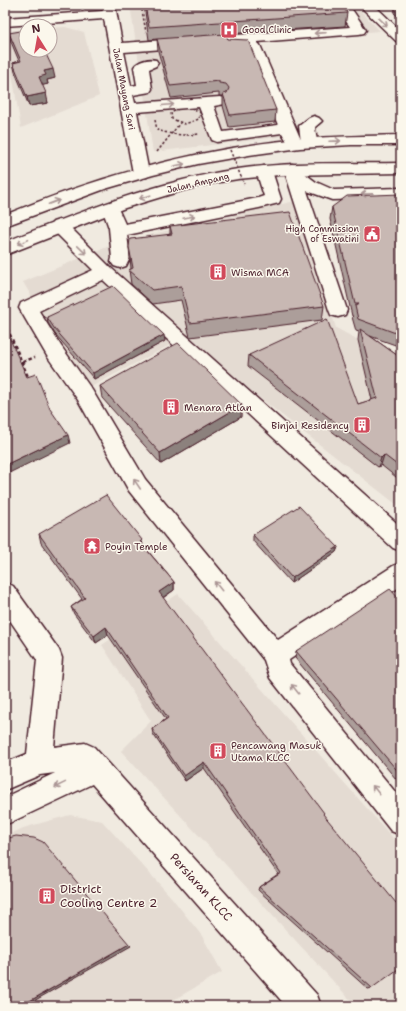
<svg xmlns="http://www.w3.org/2000/svg" width="406" height="1011" viewBox="0 0 406 1011" font-family="'Shantell Sans',sans-serif">
<rect width="100%" height="100%" fill="#f0eae0"/>
<filter id="ink" filterUnits="userSpaceOnUse"><feTurbulence type="fractalNoise" baseFrequency=".025" numOctaves="2"/><feDisplacementMap in="SourceGraphic" scale="8" xChannelSelector="R" yChannelSelector="G"/><feConvolveMatrix kernelMatrix="1 2 1 2 8 2 1 2 1" color-interpolation-filters="sRGB"/></filter>
<g filter="url(#ink)">
<path fill="#e4dbd2" d="M130 5H355L380 31 259 41 296 135 153 152Z
M65 27 84 32 99 96 21 128 5 31 26 29V50H50V28Z
M295 201 336 328 401 363V508L183 338 87 389 23 282 119 242Z
M178 594 401 847V1006H356L121 751 151 721 102 645Z
M70 815 102 821 172 898 202 936 222 972 163 1006H5V837L23 828Z"/>
<g fill="none" stroke-linecap="round" stroke-linejoin="round">
<g stroke="#4a1f2b" stroke-width="3">
<path id="minor" d="M101 5H115L122 43 350 27 335 5H349L366 30 364 33 359 34 257 42 260 45 301 140 298 143 293 145 288 143 282 133 217 142 212 140 199 107 137 112 149 173 147 177 141 178 135 177 133 173 104 19 5 26V18L103 11ZM229 44 226 47 228 50 233 51 248 50 278 125 223 132 214 106 225 104 227 101 225 98 220 97 135 103 133 95 150 92 152 89 149 69 156 66 158 63 156 60C149 58 138 61 134 67L137 85 131 86 124 52Z
M359 5H374L401 31V42L396 41Z
M314 116 319 118 322 121 315 127 317 142 315 145 309 147 303 145 301 142 299 126 309 118Z
M292 164 298 166 300 170 316 182 334 190 401 188V198L332 200 307 191 347 310 345 315 338 317 331 315 329 310 284 169 286 166Z
M264 166 270 168 272 171 281 199 279 203 259 208 127 235 130 258 126 266 120 268 114 266 111 262 112 258 109 228 102 208 104 204 110 203 116 204 125 224 258 198 264 196 256 171 258 168Z
M59 220 65 222 111 268 401 527V551L393 548 103 280 39 311 61 346 92 390 145 479 278 640 393 566 401 563V586L289 660 290 664 401 799V835L391 831 270 678 264 660 129 491 78 400 47 356 19 308 21 303 93 270 53 230 50 226 53 222Z
M5 582 13 586 59 650 62 658 54 747 85 743 94 747 317 995 321 1006H286L92 784 5 825V797L55 773 40 775 5 790V763L27 754 37 660 5 613Z"/>
</g>
<g stroke="#4a1f2b" stroke-width="3">
<path id="major" d="M401 135V145H351L300 148 249 155 198 164 153 175 105 189 5 226V215C99 176 199 148 301 139 334 136 368 136 401 135Z
M401 163V173L279 175 238 179 208 184 181 191 125 208 5 255V242C80 212 157 181 238 169 292 161 347 164 401 163Z"/>
</g>
<path stroke="#4a1f2b" stroke-width="1.5" stroke-dasharray="2.5 2" stroke-linecap="butt" d="M141 5 146 32
M182 107H189L200 112 199 119 185 124 172 119 171 113Z
M155 120 157 130C172 135 184 136 199 134
M157 152 180 123"/>
<path stroke="#4a1f2b" stroke-width="2.5" stroke-dasharray="3.5 2.5" stroke-linecap="butt" d="M5 323 29 379
M23 362 35 357"/>
<use href="#minor" fill="#fbf7ec" fill-rule="evenodd"/>
<use href="#major" fill="#fbf7ec" fill-rule="evenodd"/>
<path stroke="#4a1f2b" stroke-width="1.5" stroke-dasharray="2.5 2" stroke-linecap="butt" d="M230 150 244 184"/>
</g>
<path fill="#ac9e9a" stroke="#4a1f2b" d="M144 5H343L347 13 345 26 226 34 228 39 276 110 275 122 229 127 223 106V96H219V93L171 98 158 51 157 39 149 40Z
M396 5H401V19L394 13Z
M9 33 55 78 47 80 48 84 42 85 48 103 29 106 15 72 13 63 19 61 11 42Z
M401 194V347L370 336 401 358V481L381 465 378 467 248 366 249 355 358 404 372 400 358 340 359 332 356 331 352 317 353 316H352L330 219 332 207Z
M170 226 324 306 322 320 190 337 181 300 153 304 131 284 129 270 131 269 129 247 170 234Z
M47 317 165 341 94 379 55 334 48 323Z
M100 386 241 417 161 464 102 398Z
M39 534 142 540 143 545 174 582V590L163 598 323 815 372 988 368 989 258 890 259 887 278 874 204 768 185 781 153 734 152 729 166 719 108 635 96 643 74 614 71 607 82 599 41 543Z
M253 535 338 547 336 552 291 583 253 541Z
M401 601V785L295 658 296 651Z"/>
<path fill="#8c817d" stroke="#4a1f2b" d="M53 69 55 78 47 80 48 84 40 86 39 77 44 71Z
M46 93 48 103 29 106 27 97Z
M164 335 165 341 94 379 93 373Z
M242 405 241 417 161 464 160 453Z
M68 435 70 443 5 475V465Z
M384 455 381 465 378 467 381 458Z
M338 547 336 552 291 583 292 578Z
M174 582V590L159 600V592Z
M106 627 108 635 96 643 94 636Z
M204 762V768L185 781 184 776Z
M129 944 131 946 25 1006H21Z"/>
<path fill="#c8b8b3" stroke="#4a1f2b" d="M145 5H343L347 13 149 27Z
M397 5H401V9Z
M26 30V50H44L53 69 44 71 46 75 39 77 46 93 27 97 13 63 21 61 9 33Z
M225 34 228 39 248 40 276 110 230 115 223 94 227 93 229 88 226 84 219 83V81L170 86 157 39Z
M401 194V335L358 319 355 306 359 304H355L332 207 347 196Z
M290 212 324 306 190 323 181 286 152 290 129 270 133 268 129 247 130 239 172 234 170 226Z
M113 286 164 335 93 373 54 328 47 317Z
M327 319 358 404 377 398 360 329 401 358V468L384 455 381 458 249 355Z
M5 328 27 377 36 374 50 409 68 435 5 465Z
M178 343 242 405 160 453 100 386Z
M106 495 142 540 140 542 174 582 159 592 324 813 323 814 401 909V967L372 988 259 887 281 873 204 762 184 776 152 729 168 718 106 627 94 636 71 607 85 598 39 534Z
M299 506 338 547 292 578 253 535Z
M390 589 401 601V775L296 651Z
M16 836 34 838 43 842 129 944 21 1006H5V839Z"/>
<defs><path id="oneway-shaft" d="M-6 0H5M1.5-3L5.5 0L1.5 3" fill="none" stroke-width="1.6" stroke-linecap="round" stroke-linejoin="round"/></defs>
<g stroke="#ab9695">
<use href="#oneway-shaft" transform="translate(383 22) rotate(43)"/>
<use href="#oneway-shaft" transform="translate(320 33) rotate(176)"/>
<use href="#oneway-shaft" transform="translate(168 105) rotate(-5)"/>
<use href="#oneway-shaft" transform="translate(335 141) rotate(-2)"/>
<use href="#oneway-shaft" transform="translate(179 165) rotate(-12)"/>
<use href="#oneway-shaft" transform="translate(367 194) rotate(178)"/>
<use href="#oneway-shaft" transform="translate(145 197) rotate(162)"/>
<use href="#oneway-shaft" transform="translate(54 202) rotate(-21)"/>
<use href="#oneway-shaft" transform="translate(189 217) rotate(-12)"/>
<use href="#oneway-shaft" transform="translate(23 242) rotate(157)"/>
<use href="#oneway-shaft" transform="translate(82 250) rotate(44)"/>
<use href="#oneway-shaft" transform="translate(137 484) rotate(-124)"/>
<use href="#oneway-shaft" transform="translate(218 586) rotate(-129)"/>
<use href="#oneway-shaft" transform="translate(295 689) rotate(-129)"/>
<use href="#oneway-shaft" transform="translate(60 785) rotate(154)"/>
<use href="#oneway-shaft" transform="translate(376 790) rotate(-129)"/>
</g>
</g>
<defs>
<g id="hospital-square" transform="scale(0.9)"><rect x="-9" y="-9" width="18" height="18" rx="4" fill="#d1495b" stroke="#fbf7ec"/><path d="M-5-5h3v3.5h4V-5h3V5h-3V1.5h-4V5h-3Z" fill="#fff"/></g>
<g id="civic-square" transform="scale(0.9)"><rect x="-9" y="-9" width="18" height="18" rx="4" fill="#d1495b" stroke="#fbf7ec"/><path d="M-.6-6.5H3V-4.5H.6V-3L4-1V1h2V6H-6V1h2V-1L-.6-3ZM-1.2 2.5V6h2.4V2.5Z" fill="#fff"/></g>
<g id="building-square" transform="scale(0.9)"><rect x="-9" y="-9" width="18" height="18" rx="4" fill="#d1495b" stroke="#fbf7ec"/><path d="M-4-6H4V6H1V3H-1V6H-4ZM-2.5-4.3h1.7v1.8h-1.7ZM.8-4.3h1.7v1.8H.8ZM-2.5-1h1.7V.8h-1.7ZM.8-1h1.7V.8H.8Z" fill="#fff"/></g>
<g id="temple-square" transform="scale(0.9)"><rect x="-9" y="-9" width="18" height="18" rx="4" fill="#d1495b" stroke="#fbf7ec"/><path d="M0-6L5-2H3V0L6.5 2.5H4V6H1.5V3h-3V6H-4V2.5H-6.5L-3 0V-2H-5Z" fill="#fff"/></g>
</defs>
<g fill-rule="evenodd">
<use href="#hospital-square" x="229" y="30"/>
<use href="#civic-square" x="372" y="234"/>
<use href="#building-square" x="218" y="272"/>
<use href="#building-square" x="171" y="407"/>
<use href="#building-square" x="362" y="425"/>
<use href="#temple-square" x="92" y="546"/>
<use href="#building-square" x="218" y="751"/>
<use href="#building-square" x="47" y="896"/>
</g>
<g text-anchor="middle" dominant-baseline="central" stroke-width="3" stroke-linejoin="round" paint-order="stroke">
<g font-size="9" fill="#4a1f2b" stroke="#fbf7ec" text-anchor="start">
<text x="242" y="30">Good Clinic</text>
<text x="359" y="229" text-anchor="end">High Commission<tspan x="359" dy="10">of Eswatini</tspan></text>
</g>
<g font-size="9" fill="#4a1f2b" stroke="#fbf7ec">
<text transform="translate(124 89) rotate(79)">Jalan Mayang Sari</text>
<text transform="translate(198 183) rotate(-13)">Jalan Ampang</text>
</g>
<g font-size="10" fill="#4a1f2b" stroke="#fbf7ec" text-anchor="start">
<text x="231" y="272">Wisma MCA</text>
<text x="184" y="407">Menara Atlan</text>
<text x="349" y="425" text-anchor="end">Binjai Residency</text>
<text x="105" y="546">Poyin Temple</text>
<text x="231" y="745">Pencawang Masuk<tspan x="231" dy="12">Utama KLCC</tspan></text>
</g>
<g font-size="12" fill="#4a1f2b" stroke="#fbf7ec">
<text transform="translate(201 887) rotate(48)">Persiaran KLCC</text>
</g>
<g font-size="12" fill="#4a1f2b" stroke="#fbf7ec" text-anchor="start">
<text x="60" y="889">District<tspan x="60" dy="14">Cooling Centre 2</tspan></text>
</g>
</g>
<rect width="406" height="1011" fill="none" stroke="#fbf7ec" stroke-width="20"/>
<rect x="10" y="10" width="386" height="991" fill="none" stroke="#4a1f2b" stroke-width="1.5" filter="url(#ink)"/>
<g transform="translate(38 38) rotate(349)"><circle r="19" fill="#fbf7ec" stroke="#b4a19f"/>
<path d="M0-3L7 15L0 10L-7 15Z" fill="#d1495b"/>
<text y="-6" font-size="11" font-weight="bold" text-anchor="middle" fill="#4a1f2b">N</text>
</g>
</svg>
